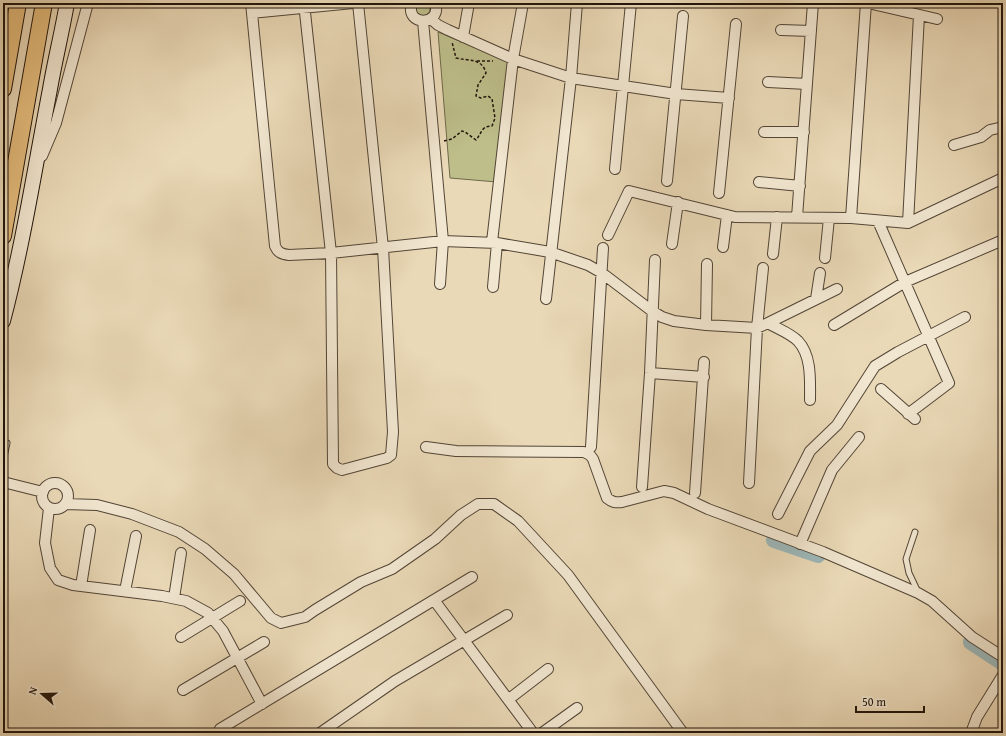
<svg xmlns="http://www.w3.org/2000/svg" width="1006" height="736" viewBox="0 0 1006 736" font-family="'Gentium Book Plus',serif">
<rect width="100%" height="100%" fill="#ead9b7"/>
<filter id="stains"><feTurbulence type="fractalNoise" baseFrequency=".005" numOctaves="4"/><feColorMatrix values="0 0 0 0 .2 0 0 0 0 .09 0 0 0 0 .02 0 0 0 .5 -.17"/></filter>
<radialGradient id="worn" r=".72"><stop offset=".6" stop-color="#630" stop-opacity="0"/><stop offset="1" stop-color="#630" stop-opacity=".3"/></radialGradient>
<path fill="#bdbe8a" stroke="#6e694a" d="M416 9a7 7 0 1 1 14 0a7 7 0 1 1-14 0Z
M438 32 508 61 497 182 450 178Z"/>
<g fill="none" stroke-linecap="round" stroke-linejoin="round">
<path stroke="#9cb7b9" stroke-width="16" d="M774 540 818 555
M971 642 1003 663"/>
<g stroke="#524536" stroke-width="7">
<path id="lane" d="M3 462 7 443
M915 532 906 559 909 573 918 592"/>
</g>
<g stroke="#524536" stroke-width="12">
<path id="street" d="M251 3 275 246C278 253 282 254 289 255L331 253 443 241 497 243 550 252 588 265 602 273 652 311 662 317 674 321 706 325 757 328 768 323C778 329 790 333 798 341 812 356 810 381 810 400
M304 3 331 253 333 464 337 468 342 470 387 458 391 455 393 432 383 248 358 3
M412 3C404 27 443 26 435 3
M868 3 937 19
M252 13 353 3
M431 19 438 25 448 30 513 59 571 78 676 94 729 98
M423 21 443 241 440 284
M781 30 811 31
M463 37 469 3
M768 82 807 84
M764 132H804
M954 145 981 137 990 130 1003 127
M42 156 56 123 88 3
M615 169 631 3
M667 181 683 16
M759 182 800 186
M719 193 736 24
M797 217 813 3
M851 218 866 3
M878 221 949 383 908 414
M908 223 919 15
M608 235 629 191 735 217 851 218 908 223 1003 178
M492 242 513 59 523 3
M672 244 678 202
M723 247 727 215
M773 254 777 217
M825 258 829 218
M493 287 497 243
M546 299 571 78 577 3
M816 299 820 273
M768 323 837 289
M706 325 707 264
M834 325 905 282 1003 240
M650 373 704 377
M881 389 915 419
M426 447 456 451 584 452 590 455 593 459 607 498C612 502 615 503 622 502L664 491 674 493 708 509 823 552 918 593 932 601 972 637 1003 657
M591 447 603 248
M3 482 43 492
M749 483 757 328 763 268
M42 496a13 13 0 1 1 26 0a13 13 0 1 1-26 0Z
M642 487 650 373 655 260
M695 493 704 362
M65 504 97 505 132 514 179 532 205 549 234 574 271 618 281 623 305 617 315 610 361 582 392 569 435 539 461 515 478 504H494L518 521 568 575 683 733
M49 508 45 543 50 568 58 580 73 585 162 596 186 601 208 613 223 631 262 704
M778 514 810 451 837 425 875 366 898 352 965 317
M800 544 832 470 859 437
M81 586 90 530
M125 591 136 536
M174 598 181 553
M434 600 533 733
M181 637 240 601
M183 690 264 642
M509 699 548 669
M220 729 472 577
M320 733 395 681 507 615
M542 733 577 708
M971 733 977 717 1003 675"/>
</g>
<g stroke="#20140b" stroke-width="16">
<path id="secondary" d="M3 321C23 245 35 167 50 89 55 60 62 32 67 3"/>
</g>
<g stroke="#20140b" stroke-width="18">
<path id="primary" d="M3 89 18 3
M3 236 44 3"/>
</g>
<path stroke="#20140b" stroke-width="1.5" stroke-dasharray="3 2" stroke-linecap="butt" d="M477 61H493
M444 141 452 139 462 131 465 132 476 140C482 133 481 126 492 126L495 118 492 99 488 96 481 98 476 96 478 85 486 73C482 58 469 61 456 58L452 42"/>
<use href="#lane" stroke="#f1e6d0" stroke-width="5"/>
<use href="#street" stroke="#f1e6d0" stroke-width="10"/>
<use href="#secondary" stroke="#f1e6d0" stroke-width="14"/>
<use href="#primary" stroke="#e5bc7c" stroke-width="16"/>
</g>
<rect width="1006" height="736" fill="none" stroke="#ead9b7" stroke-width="16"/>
<rect x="4" y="4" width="998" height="728" fill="none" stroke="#20140b" stroke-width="2"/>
<rect x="8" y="8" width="990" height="720" fill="none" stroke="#20140b"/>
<g transform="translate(42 694) rotate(290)" stroke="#f1e6d0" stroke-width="3" paint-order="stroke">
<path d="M0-3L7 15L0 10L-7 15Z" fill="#20140b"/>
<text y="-6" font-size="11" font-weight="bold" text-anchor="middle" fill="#20140b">N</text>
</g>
<path d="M856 706v6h68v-6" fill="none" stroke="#20140b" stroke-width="2"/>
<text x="862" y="706" font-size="12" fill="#20140b" stroke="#f1e6d0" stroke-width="3" paint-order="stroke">50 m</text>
<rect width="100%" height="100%" filter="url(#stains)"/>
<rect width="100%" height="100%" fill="url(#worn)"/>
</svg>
